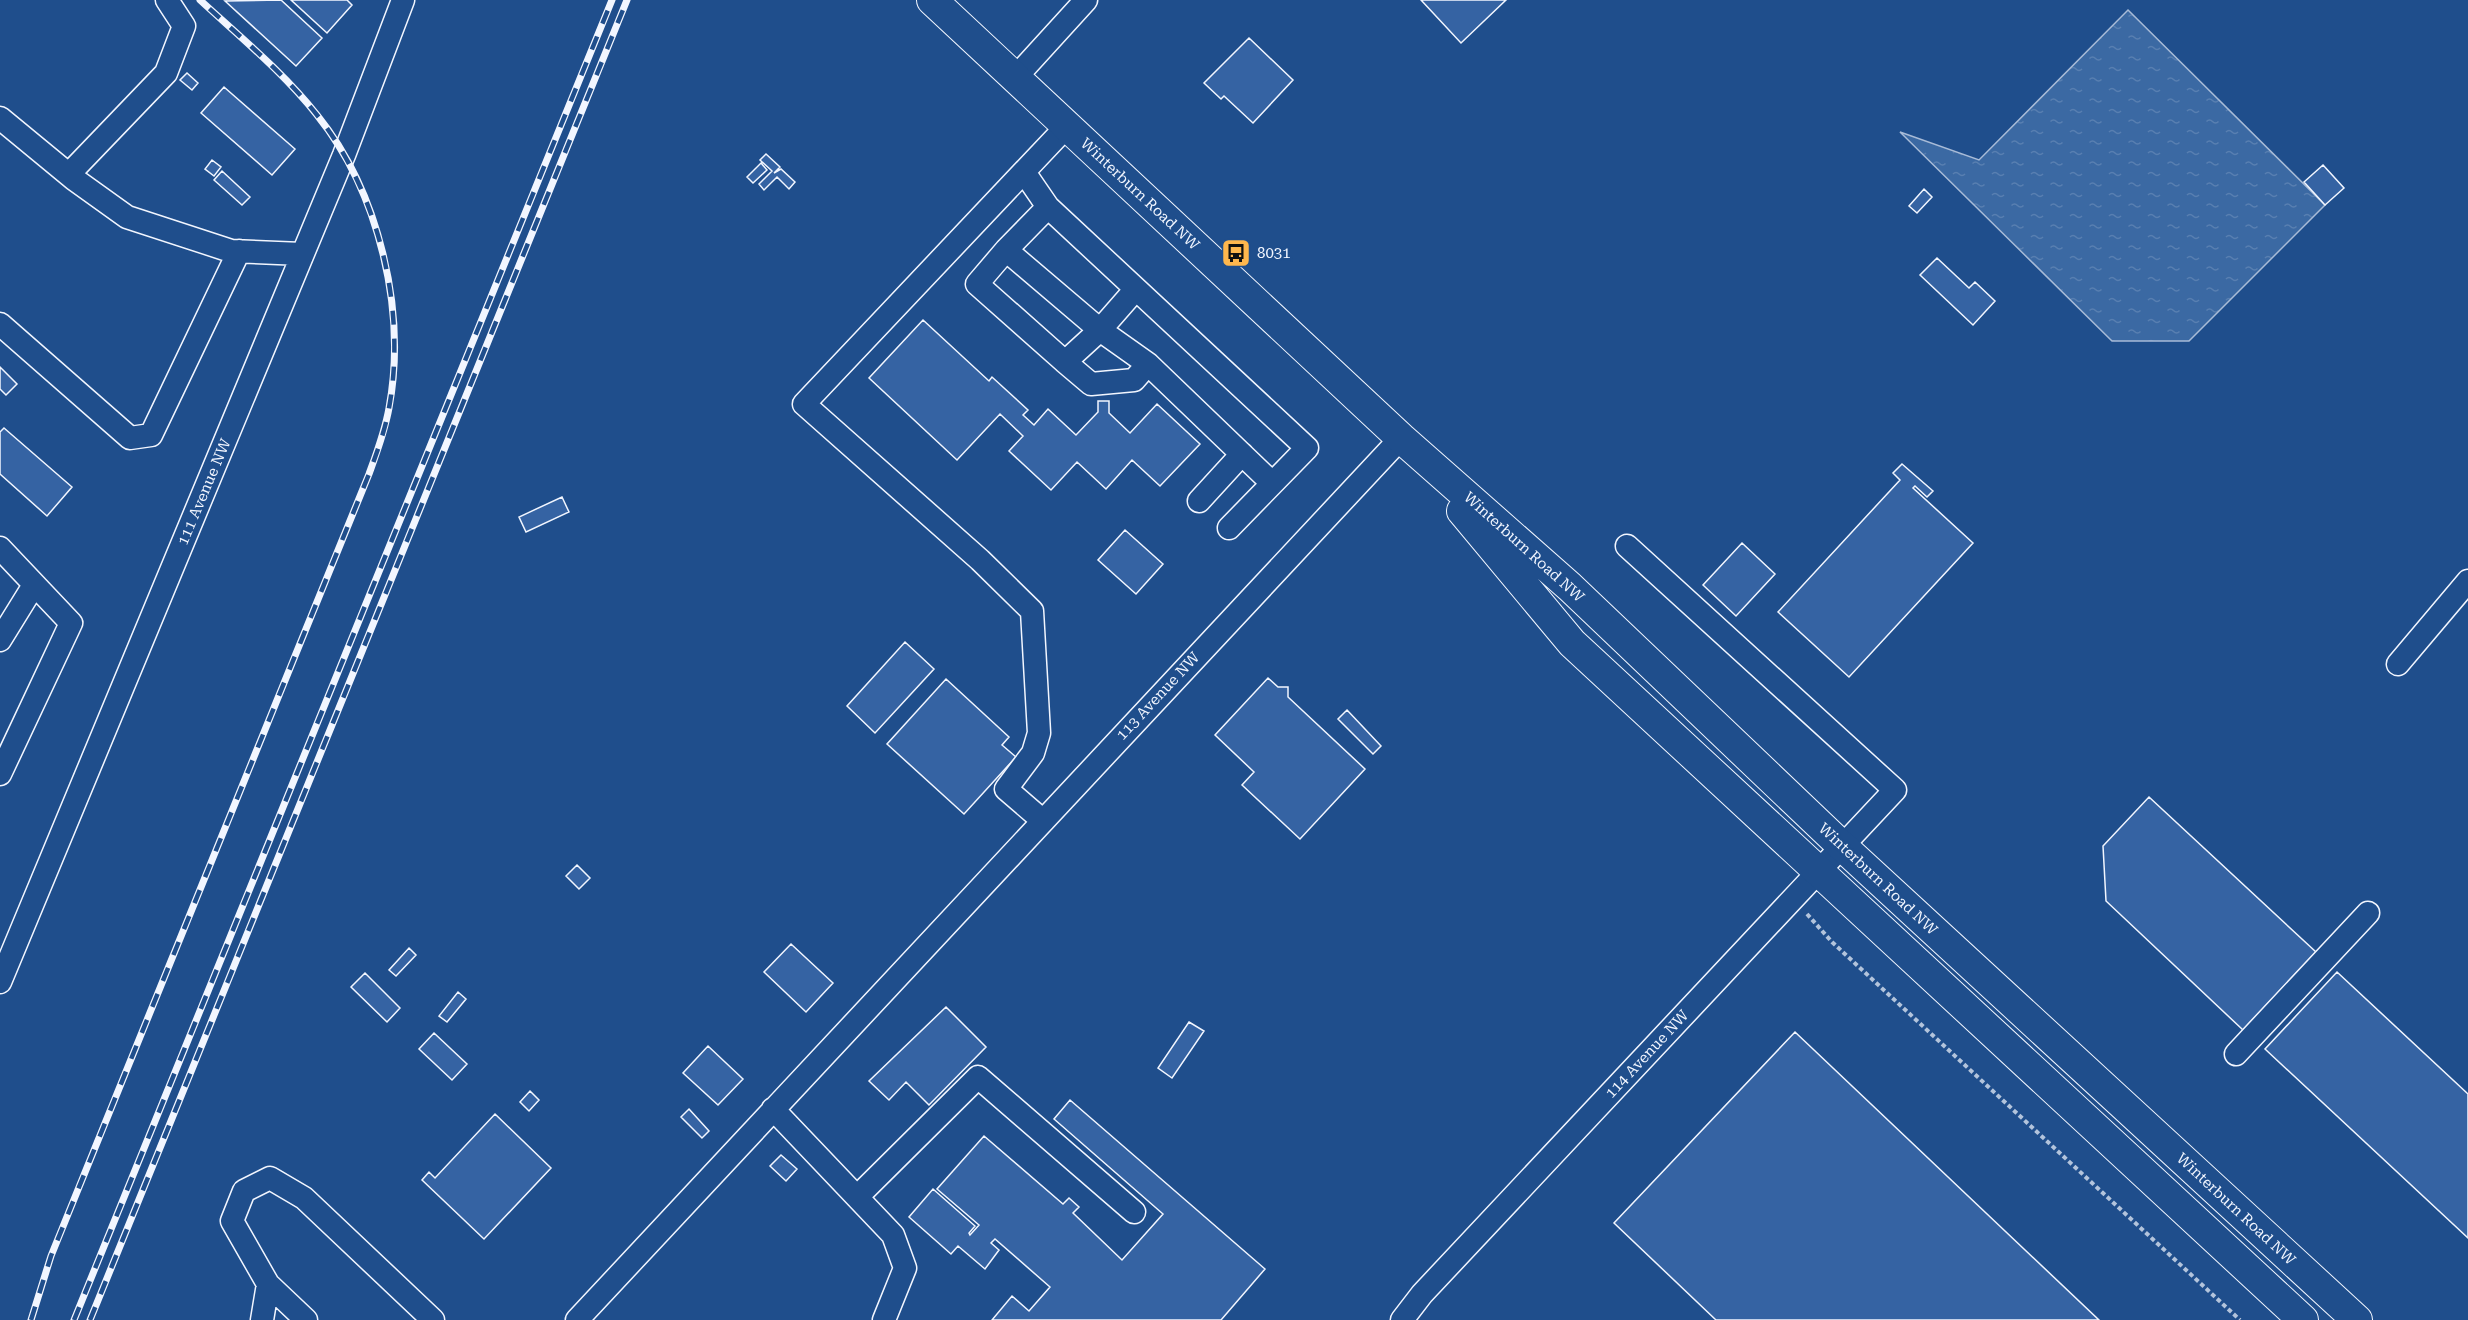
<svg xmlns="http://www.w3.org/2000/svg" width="2468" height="1320" viewBox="0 0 2468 1320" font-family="'Roboto Serif',serif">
<defs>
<pattern id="water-ripples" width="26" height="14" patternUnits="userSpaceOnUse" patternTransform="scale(1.5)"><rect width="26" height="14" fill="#3b69a3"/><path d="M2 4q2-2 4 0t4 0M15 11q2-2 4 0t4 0" fill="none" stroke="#587fb1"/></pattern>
</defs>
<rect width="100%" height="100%" fill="#1f4e8c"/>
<path fill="url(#water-ripples)" stroke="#a8bbd7" stroke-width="1.5" d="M2128 10 2325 205 2189 341H2112L1900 132 1979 160Z"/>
<path fill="#3563a3" stroke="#f2f6ff" stroke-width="1.5" d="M281 0 322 38 296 66 225 1Z
M291 0H347L352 5 327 33Z
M1421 0H1506L1461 43Z
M1249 38 1293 80 1253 123 1224 96 1221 99 1204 83Z
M187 73 198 83 192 90 180 80Z
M224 87 295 149 272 175 201 113Z
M766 154 780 167 774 173 781 169 795 182 789 189 777 177 764 190 759 184 772 171 760 160Z
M212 160 221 167 214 176 205 169Z
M761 163 767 170 753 183 747 177Z
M2323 165 2344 188 2325 205 2304 182Z
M222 171 250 197 242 205 214 180Z
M1924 189 1932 197 1917 213 1909 206Z
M1937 258 1969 288 1975 282 1995 301 1973 325 1920 275Z
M923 320 989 381 992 377 1028 410 1023 415 1034 425 1048 409 1076 435 1098 412V401H1109V413L1130 433 1157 404 1200 444 1160 486 1132 460 1106 489 1077 462 1051 490 1009 451 1023 436 1000 414 957 460 869 378Z
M0 367 17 384 6 395 0 389Z
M4 428 72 487 47 516 0 474V432Z
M1902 464 1933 491 1927 497 1915 486 1913 488 1973 543 1849 677 1778 612 1900 480 1893 473Z
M562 497 569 512 526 532 519 517Z
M1125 530 1163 564 1136 594 1098 560Z
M1742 543 1775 574 1736 616 1703 585Z
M905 642 934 669 875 733 847 706Z
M1268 678 1278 687H1288V697L1365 769 1300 839 1242 785 1254 772 1215 735Z
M946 679 1009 737 1002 745 1016 757 964 814 887 744Z
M1347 710 1381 746 1373 754 1338 719Z
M2149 797 2316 952 2243 1030 2106 901 2103 846Z
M577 865 590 878 579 889 566 876Z
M791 944 833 983 806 1012 764 972Z
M409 948 416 955 396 976 389 970Z
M2337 972 2468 1094V1238L2265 1049Z
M365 973 400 1008 387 1022 351 987Z
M458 992 466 999 447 1022 439 1016Z
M946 1007 986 1047 929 1105 906 1082 889 1100 869 1081Z
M1189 1022 1204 1031 1172 1078 1158 1068Z
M1795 1032 2099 1320H1716L1614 1223Z
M434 1033 467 1064 452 1080 419 1049Z
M708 1046 743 1079 718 1105 683 1073Z
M530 1091 539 1100 529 1111 520 1102Z
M1070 1100 1265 1269 1221 1320H992L1012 1296 1029 1311 1050 1287 995 1239 991 1243 999 1250 985 1269 958 1246 951 1254 909 1217 933 1189 975 1226 969 1233 970 1235 979 1225 937 1189 984 1136 1063 1204 1069 1198 1079 1207 1073 1213 1122 1260 1163 1214 1054 1119Z
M689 1109 709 1131 702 1138 681 1117Z
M495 1114 551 1168 484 1239 422 1180 429 1172 435 1178Z
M781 1155 797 1169 786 1181 770 1166Z"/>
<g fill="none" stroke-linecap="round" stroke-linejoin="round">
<g stroke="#f2f6ff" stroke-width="25">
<path id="minor" d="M1015 78 1086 0
M0 118 74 179 127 217 231 251 302 254
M1024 172 1048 207 1307 448 1229 528
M69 174 166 73 184 26 167 0
M1048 207 1006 250 1100 330 1148 364 1272 483
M1006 250 977 284 1065 362
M1135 290 1100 330 1065 362 1091 384 1134 380 1148 364
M0 324 130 438 151 435 239 251
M1199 501 1242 454
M0 548 71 623 0 774
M0 640 34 585
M2398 664 2468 581
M1042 820 1006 789 1033 753 1039 733 1032 611 980 560 804 404 1067 126
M0 982 344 155 403 0
M2236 1054 2368 913
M773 1109 893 1235 905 1268 884 1320
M857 1197 978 1077 1134 1212
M262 1320 268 1284
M306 1320 268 1284 232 1221 244 1191 270 1178 304 1198 433 1320
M577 1320 1401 438
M1402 1320 1422 1294 1895 790 1627 546"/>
</g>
<g stroke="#f2f6ff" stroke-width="32">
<path id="major" d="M932 0 1401 438 1570 587 1843 847 2357 1320
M1462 511 1572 643 2303 1320"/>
</g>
<path stroke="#b3c4dc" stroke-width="4" stroke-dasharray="4.5 3" stroke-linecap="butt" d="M1807 914 1832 942 2240 1320"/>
<use href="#minor" stroke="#1f4e8c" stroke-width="22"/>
<use href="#major" stroke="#1f4e8c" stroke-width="30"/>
<g stroke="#f2f6ff" stroke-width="7">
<path id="rail" d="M31 1320 51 1256 369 474C377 452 385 431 389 408 407 311 379 192 317 115 283 72 240 37 200 0
M74 1320 612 0
M90 1320 627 0"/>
</g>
<use href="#rail" stroke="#1f4e8c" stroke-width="4.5" stroke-dasharray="14" stroke-linecap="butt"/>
</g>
<defs>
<g id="bus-square" transform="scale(1.5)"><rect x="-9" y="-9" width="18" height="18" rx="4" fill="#ffb74d" stroke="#1f4e8c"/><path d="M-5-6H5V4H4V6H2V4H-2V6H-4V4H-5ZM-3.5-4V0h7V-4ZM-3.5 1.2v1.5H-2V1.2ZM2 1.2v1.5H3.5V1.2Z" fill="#111"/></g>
</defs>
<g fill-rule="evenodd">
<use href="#bus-square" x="1236" y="253"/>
</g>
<g text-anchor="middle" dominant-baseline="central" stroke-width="4.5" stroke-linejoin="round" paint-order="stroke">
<g font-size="15" fill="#f2f6ff" stroke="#1f4e8c">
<text transform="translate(1140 194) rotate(43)">Winterburn Road NW</text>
<text transform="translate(204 492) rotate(-67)">111 Avenue NW</text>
<text transform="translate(1524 547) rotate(42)">Winterburn Road NW</text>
<text transform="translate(1158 696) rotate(-47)">113 Avenue NW</text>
<text transform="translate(1878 879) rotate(43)">Winterburn Road NW</text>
<text transform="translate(1647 1054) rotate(-47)">114 Avenue NW</text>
<text transform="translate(2236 1209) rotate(43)">Winterburn Road NW</text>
</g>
<g font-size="15" fill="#f2f6ff" stroke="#1f4e8c" text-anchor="start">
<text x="1257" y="253">8031</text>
</g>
</g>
</svg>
